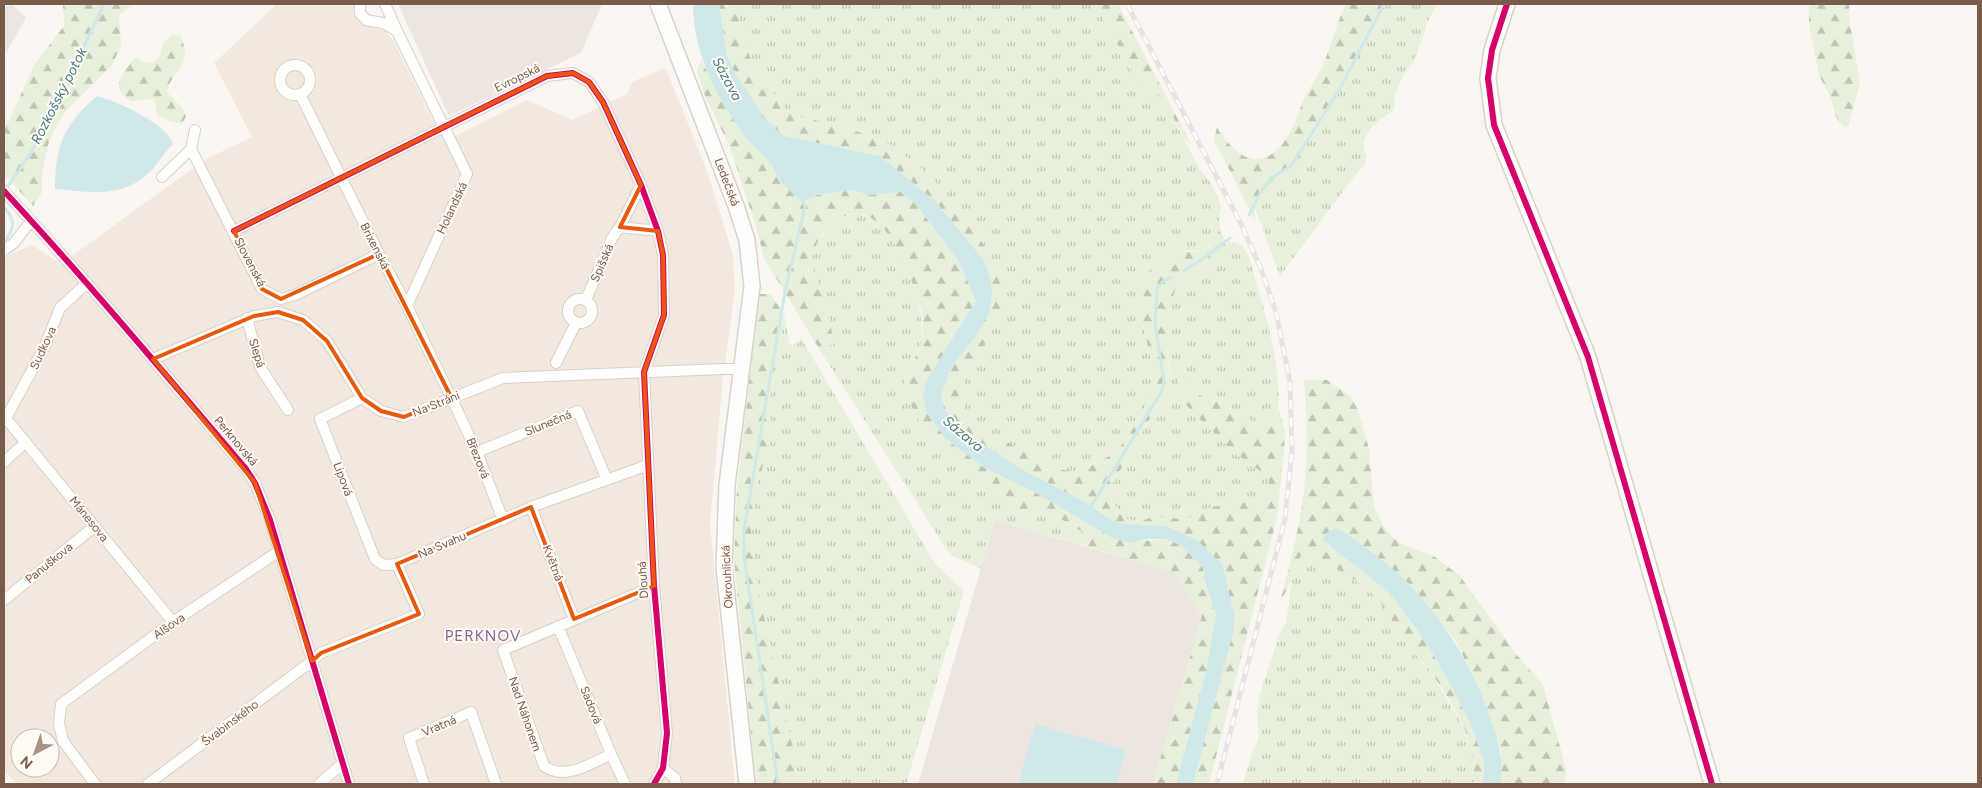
<svg xmlns="http://www.w3.org/2000/svg" width="1982" height="788" viewBox="0 0 1982 788" font-family="Figtree,sans-serif">
<defs>
<pattern id="grass-tufts" width="24" height="20" patternUnits="userSpaceOnUse" patternTransform="scale(1.25)"><rect width="24" height="20" fill="#e7f0db"/><path d="M3 7l-1-3M5 7V3M7 7l1-3M15 17l-1-3M17 17v-4M19 17l1-3" fill="none" stroke="#c0c6b4"/></pattern>
<pattern id="forest-firs" width="22" height="20" patternUnits="userSpaceOnUse" patternTransform="scale(1.25)"><rect width="22" height="20" fill="#e7f0db"/><path d="M5 1l3.5 6h-7zM16 11l3.5 6h-7z" fill="#c0c6b4"/></pattern>
</defs>
<rect width="100%" height="100%" fill="#f9f5f0"/>
<path fill="#f2e8de" fill-rule="evenodd" d="M277 4H355L354 12 359 21 365 25 385 31 393 40 444 142 527 100 572 120 627 94 632 82 662 69H666L707 171 733 255 735 290 723 377 710 524 735 784H18L4 771V257L32 245 55 260 73 255 206 159 252 137 214 63ZM20 738H50V768H20Z"/>
<path fill="#ede5e0" d="M12 4 26 18 4 56V9Z
M398 4H602L581 53 449 116Z
M995 520 1176 573 1202 616 1153 784H918Z"/>
<path fill="url(#grass-tufts)" d="M739 4H1095L1126 61 1148 88 1162 97 1198 166 1210 182 1218 197 1221 209 1219 217 1220 233 1213 243 1200 251 1176 250 1168 261 1151 269 1136 294 1151 360 1157 371V383L1151 396 1127 439 1113 454 1074 472 1052 469 989 431 977 421 967 409 963 400 962 390 967 371 991 333 1003 274 964 215 927 173 891 145 841 125 799 117 787 112C781 99 771 92 763 81 748 58 738 31 739 4Z
M1383 4H1437L1426 25 1424 34 1414 61 1403 76 1395 93 1394 110C1378 121 1355 136 1367 157L1365 164 1352 179 1280 276 1255 208V203L1264 188 1298 157 1319 117 1347 80 1361 45Z
M858 213C866 216 875 219 882 225 905 249 927 310 921 343 920 351 913 359 910 367 906 375 906 385 904 393 916 415 927 438 946 454 964 469 994 473 998 498L1025 516 1049 512 1081 531 1086 546 995 520 981 569 953 556 947 550 818 347H825L818 287 811 254C822 234 834 217 858 213Z
M1233 242C1240 243 1244 247 1247 253 1251 261 1253 271 1255 279 1266 314 1286 384 1276 419L1268 424 1253 422 1232 408 1193 392 1183 381 1186 404 1233 452 1265 474 1269 480 1267 491 1256 501 1211 507 1194 517 1184 519 1152 517 1141 521 1125 519 1115 505 1109 490 1162 398 1171 376C1166 361 1166 322 1169 306 1171 299 1175 290 1179 284 1182 279 1197 271 1202 264 1210 254 1219 243 1233 242Z
M784 314 790 345 798 343 801 338 935 564 964 591 906 784H794V753L755 574 751 530 756 491 770 440 772 353Z
M1308 551 1321 557 1368 589 1388 610 1402 638 1430 671 1461 723 1472 749 1475 771 1473 784H1243L1253 749 1256 745 1259 735 1257 714 1260 694 1279 635 1286 622 1292 580 1298 559 1303 553Z"/>
<path fill="url(#forest-firs)" d="M63 4H133L119 15 121 45 112 65 67 110 54 130 49 141 42 173V192L33 206 4 174V126L9 121 34 65 64 26Z
M719 4H739C738 31 748 58 763 81 771 92 781 99 787 112L799 117 841 125 891 145 927 173 964 215 1003 274 1005 299 991 333 967 371 962 390 963 400 967 409 977 421 989 431 1052 469 1074 471 1094 464 1113 454 1127 439 1151 396 1157 383V371L1151 360 1136 294 1140 280 1151 269 1168 261 1176 250C1183 251 1194 253 1201 251 1212 247 1220 237 1219 225L1226 243C1213 250 1205 261 1195 271 1191 276 1184 278 1180 282 1167 299 1166 343 1168 364 1169 373 1171 381 1172 391L1162 398 1157 406 1109 490 1115 505 1125 519 1141 521 1152 517 1184 519 1194 517 1211 507 1256 501 1267 491 1269 480 1265 474 1233 452 1185 404 1180 391 1177 375 1193 392 1232 408 1253 422 1268 424 1276 419 1279 409 1285 432 1284 449 1277 517 1209 784H1193L1204 737 1222 564 1139 525 1123 524 1110 519 1085 502 1021 469 977 440 944 410 941 396 951 368 977 335 983 259 935 201 880 156 783 136 764 119 734 71 727 56Z
M1095 4H1118L1191 144 1185 139 1162 97 1148 88 1135 77Z
M1346 4H1383L1361 45 1347 80 1319 117 1298 157 1261 192 1255 203V220L1214 140 1217 127C1231 151 1255 174 1280 147 1291 136 1298 113 1304 99 1310 87 1318 77 1323 65 1332 45 1336 24 1346 4Z
M1809 4H1849L1850 24 1860 83 1848 127H1844L1836 117 1831 98 1819 75 1809 25Z
M171 35 180 36C195 66 173 66 167 92 174 101 182 105 186 116L182 124 168 121 157 114 156 105 153 99 131 101C128 99 123 96 121 93 114 80 128 66 136 57L143 62 152 63 160 56 162 45Z
M701 60 728 112 750 141 772 165 778 178 802 202 817 195 853 190 868 195 901 192 916 204 961 265 976 301 949 346 926 410 946 439 983 467 1036 493 1112 538 1143 541 1165 539 1178 544 1187 551 1203 568 1204 580 1216 615 1206 671 1176 784H1153L1202 616 1176 573 1086 546 1081 531 1049 512C1035 514 1021 518 1007 511 996 505 999 491 991 482 978 469 959 466 945 454 927 437 916 414 904 393 900 375 917 360 921 344 923 337 923 325 923 317 921 307 916 295 913 285 904 259 879 198 843 217 835 222 828 227 823 234 818 240 815 248 811 254 818 285 828 313 835 344L825 347H818L764 258 757 229 729 145 708 102H707L697 71Z
M759 294H770L784 314 772 353 770 440 756 491 751 530 755 574 794 753V784H756L734 560 737 489Z
M1304 380H1327L1350 396 1358 410 1369 449 1374 507 1382 524 1392 537 1402 544 1435 557 1460 576 1516 654 1543 685 1566 769 1565 784H1500L1501 751 1485 703 1457 643 1428 606 1407 582 1383 561 1324 541 1392 595 1429 647 1454 691 1471 725 1484 761V777L1482 784H1473C1480 741 1449 697 1424 663 1417 655 1407 646 1402 637 1390 618 1387 606 1369 590 1360 582 1348 576 1337 569 1327 563 1319 555 1308 551 1296 555 1296 569 1292 579 1289 587 1284 594 1280 602 1287 576 1294 549 1299 523 1308 476 1309 428 1304 380Z"/>
<path fill="#d0e8ea" d="M693 4H719L727 56 734 71 765 119 784 136 880 156 935 201 983 259 990 277 992 293 989 313 977 335 951 368 941 396 944 410 977 440 1021 469 1085 502 1110 519 1123 524 1165 526 1197 540 1222 564 1234 614V629L1193 784H1176L1206 671 1216 615 1204 579 1203 568 1187 551 1178 544 1165 539H1147L1131 543 1112 538 1036 493 983 467 946 439 936 426 926 410 923 396 926 381 976 301 961 265 916 204 901 192 868 195 853 190 817 195 802 202C794 194 783 186 778 177 775 172 774 167 770 163 764 155 756 149 749 141 718 102 693 54 693 4Z
M97 96C116 101 168 124 173 144 165 152 159 162 151 171 123 199 90 192 55 189 55 145 64 125 97 96Z
M1338 528C1362 545 1386 561 1407 582 1444 620 1471 664 1489 714 1497 740 1505 756 1500 784H1482L1484 777V761L1471 725 1454 691 1429 647 1392 595 1324 541 1323 538 1328 532Z
M1035 724 1126 750 1116 784H1018Z"/>
<g fill="none" stroke-linecap="round" stroke-linejoin="round">
<path stroke="#d0e8ea" stroke-width="3" d="M8 186C48 134 75 63 104 4
M4 207C16 220 15 228 4 242
M1249 215 1262 190 1276 175 1291 166 1338 92 1384 4
M1184 270 1200 261 1230 238
M1090 508 1162 391 1164 381 1155 324 1157 289 1162 282 1171 277
M778 784 744 556V530L785 292 805 206 802 198"/>
<g stroke="#d7d1cb" stroke-width="12">
<path id="street" d="M360 4V13L366 20 383 23 397 31 385 4
M397 31 467 174 407 306
M280 80a15 15 0 1 1 30 0a15 15 0 1 1-30 0Z
M300 94 379 254 407 306 451 397 477 452 503 520
M191 149 262 289 281 299 295 295 379 254
M162 177 191 149 195 130
M4 191C87 281 166 375 246 469L255 483 270 520 349 784
M620 227 658 231
M234 231 547 76 573 73 589 82 603 102 641 185 658 231 663 255 664 315 644 372 654 586 667 733 663 768 654 784
M4 250 14 243 31 221
M568 311a12 12 0 1 1 24 0a12 12 0 1 1-24 0Z
M586 300 612 238 620 227 641 185
M247 318 260 367 288 410
M153 359 254 316 278 312 303 320 327 341 362 398 381 411 404 417 503 378 723 369H742
M556 363 576 323
M362 398 320 419 375 559 383 565 397 564 531 507 648 465
M4 416 173 622
M6 418 44 348 60 308 87 283
M477 452 578 411 607 480
M4 462 26 442
M531 507 574 619
M4 600 95 526
M558 626 611 754 625 784
M611 754C590 764 565 781 544 766L503 650 654 586
M663 768 675 778 676 784
M95 784 63 741 59 724 61 704 173 622 279 551
M148 784 312 661 321 653 419 614 397 564
M319 784 343 763
M424 784 409 738 471 712 496 784"/>
</g>
<g stroke="#d9d2cb" stroke-width="18">
<path id="secondary" d="M658 4 736 206 747 240 752 286 727 485 724 567 747 784
M1507 4 1492 50 1488 78 1494 125 1588 357 1712 784"/>
</g>
<use href="#street" stroke="#fefefd" stroke-width="10"/>
<use href="#secondary" stroke="#fefefd" stroke-width="15"/>
<g stroke="#e6e3e7" stroke-width="5">
<path id="rail" d="M1127 4 1242 226 1261 269 1276 312 1290 382 1292 450 1285 519 1217 784"/>
</g>
<use href="#rail" stroke="#fffaf3" stroke-width="3" stroke-dasharray="9" stroke-linecap="butt"/>
<g stroke="#fffaf3" stroke-width="9">
<path id="cycleway" d="M1507 4 1492 50 1488 78 1494 125 1588 357 1712 784
M4 191C87 281 166 375 246 469L255 483 270 520 349 784
M234 231 547 76 573 73 589 82 603 102 641 185 658 231 663 255 664 315 644 372 654 586 667 733 663 768 654 784"/>
</g>
<use href="#cycleway" stroke="#d6006c" stroke-width="6"/>
</g>
<path fill="none" stroke="#e8590c" stroke-width="4" stroke-linejoin="round" d="M573 73 589 82 603 102 641 185 620 227 658 231 663 255 664 315 644 372 654 586 574 619 531 507 397 564 419 614 321 653 312 661 255 483 153 359 254 316 278 312 303 320 327 341 362 398 381 411 404 417 451 397 379 254 281 299 262 289 234 231 547 76Z"/>
<g text-anchor="middle" dominant-baseline="central" stroke-width="4" stroke-linejoin="round" paint-order="stroke">
<g font-size="12" fill="#7a5c4d" stroke="#fffaf3">
<text transform="translate(517 78) rotate(-26)">Evropská</text>
<text transform="translate(727 182) rotate(69)">Ledečská</text>
<text transform="translate(452 208) rotate(-65)">Holandská</text>
<text transform="translate(375 246) rotate(63)">Brixenská</text>
<text transform="translate(250 262) rotate(62)">Slovenská</text>
<text transform="translate(602 263) rotate(-67)">Spišská</text>
<text transform="translate(43 348) rotate(-65)">Sudkova</text>
<text transform="translate(257 353) rotate(73)">Slepá</text>
<text transform="translate(436 404) rotate(-22)">Na Stráni</text>
<text transform="translate(548 423) rotate(-22)">Slunečná</text>
<text transform="translate(236 441) rotate(50)">Perknovská</text>
<text transform="translate(478 458) rotate(68)">Březová</text>
<text transform="translate(343 479) rotate(69)">Lipová</text>
<text transform="translate(89 519) rotate(51)">Mánesova</text>
<text transform="translate(442 545) rotate(-23)">Na Svahu</text>
<text transform="translate(49 563) rotate(-39)">Panuškova</text>
<text transform="translate(553 563) rotate(69)">Květná</text>
<text transform="translate(727 577) rotate(-93)">Okrouhlická</text>
<text transform="translate(643 580) rotate(-94)">Dlouhá</text>
<text transform="translate(169 626) rotate(-35)">Alšova</text>
<text transform="translate(591 705) rotate(68)">Sadová</text>
<text transform="translate(525 714) rotate(71)">Nad Náhonem</text>
<text transform="translate(230 723) rotate(-37)">Švabinského</text>
<text transform="translate(439 726) rotate(-23)">Vratná</text>
</g>
<g font-size="14" font-style="italic" fill="#437c86" stroke="#fffaf3">
<text transform="translate(727 79) rotate(62)">Sázava</text>
<text transform="translate(59 96) rotate(-63)">Rozkošský potok</text>
<text transform="translate(963 434) rotate(40)">Sázava</text>
</g>
<g font-size="15" letter-spacing="1" fill="#846695" stroke="#fffaf3">
<text x="483" y="636">PERKNOV</text>
</g>
</g>
<rect width="1982" height="788" fill="none" stroke="#7a5c4d" stroke-width="10"/>
<g transform="translate(35 753) rotate(221)"><circle r="24" fill="#fffaf3" stroke="#cabbb1"/>
<path d="M0-4L9 19L0 12L-9 19Z" fill="#a69286"/>
<text y="-8" font-size="14" font-weight="bold" text-anchor="middle" fill="#7a5c4d">N</text>
</g>
</svg>
